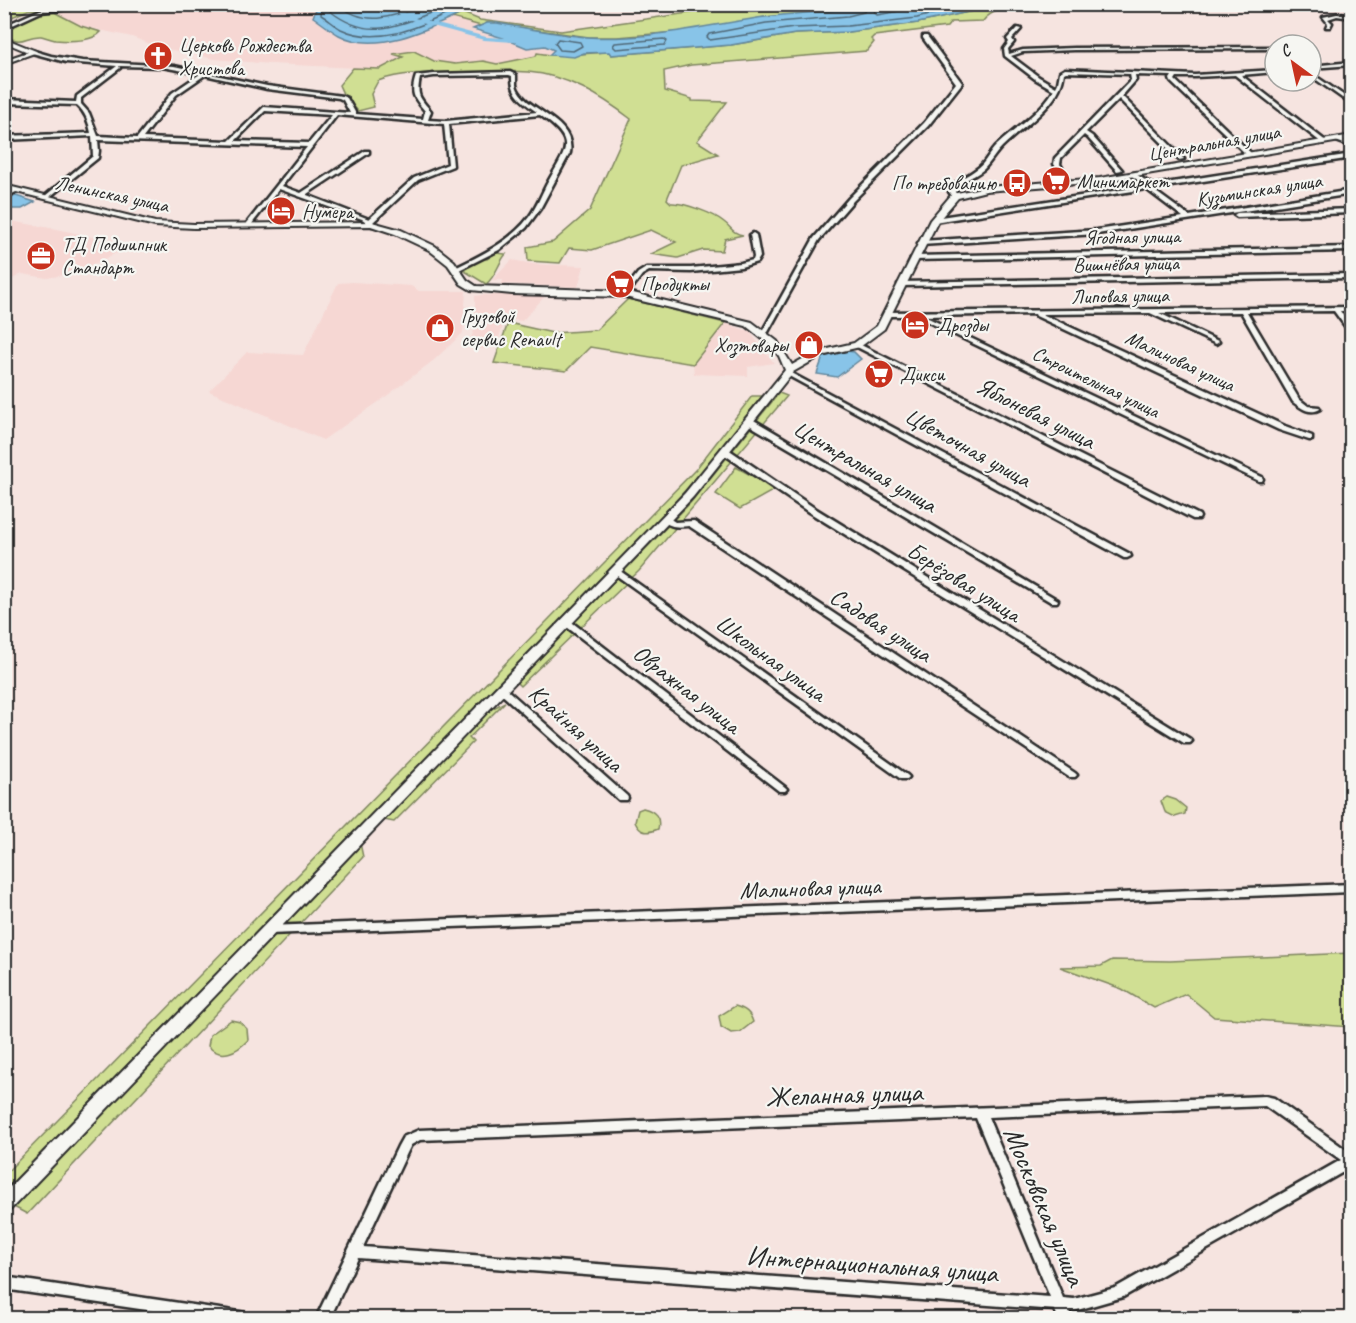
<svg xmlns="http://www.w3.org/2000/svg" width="1356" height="1323" viewBox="0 0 1356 1323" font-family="Caveat,sans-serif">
<rect width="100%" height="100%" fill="#f6e4e0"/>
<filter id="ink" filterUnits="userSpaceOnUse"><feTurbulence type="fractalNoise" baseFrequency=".0167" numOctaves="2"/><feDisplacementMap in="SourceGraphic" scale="12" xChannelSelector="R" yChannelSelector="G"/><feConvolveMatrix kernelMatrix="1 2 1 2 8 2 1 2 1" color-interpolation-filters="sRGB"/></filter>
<g filter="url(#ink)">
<path fill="#f6d7d3" d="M178 5H318L313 17 340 35 420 30 452 18 481 26 473 29 477 32 503 38 527 48 545 46 554 51 549 55 537 53 536 56 520 61 497 64 483 61 455 64 434 61 414 52 395 54 404 57 380 69 271 64 214 59 158 47 132 37 81 26 52 11Z
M4 220 57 229 131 246 75 273 47 278 22 274 5 283Z
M512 260 533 264 584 266 578 287 502 284 503 280H492Z
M353 282 411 286 419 291H466L463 333 434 360 380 401 323 440 209 391 247 352 303 355 338 283Z
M481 295H546L522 321 475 315V296Z
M482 319 504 322 497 344 488 343 486 349 467 347 478 321Z
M725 323 750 332 774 363 748 367V376L694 374 693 364Z"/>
<path fill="#d0df93" stroke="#7e855f" stroke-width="1.5" d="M818 4 874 5 848 10 765 17 701 30 617 37H589L487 23 481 26 452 18 463 13 457 5H465L468 10 465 14 480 20 561 31 731 7Z
M5 5H101L28 10 5 20Z
M1000 5H1029C1014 7 992 8 983 21L951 22 947 27 874 36 871 39 874 42 867 51 691 65 664 71 665 91 692 99V101L727 102 697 141 718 154 681 165 667 199 671 203C683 202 715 214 724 222 732 228 732 233 743 235L725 239 722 251 703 250 678 258 651 254 676 242 651 230 592 250 569 248 560 263 528 261 527 247 553 242 590 210 631 119C601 96 567 75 528 72 509 70 489 74 469 74 439 74 407 70 378 81L371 94 374 107 358 111 344 96 339 85 353 68 380 69 403 57 393 54 414 51 434 61 455 64 483 61 497 64 536 56 537 53C564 58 583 53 609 52L612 55 731 45 795 34 848 32 918 23Z
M52 11 81 26 101 32C92 42 67 41 55 40 50 39 45 37 41 36 24 35 24 47 5 35L7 29 37 15Z
M496 253 506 254C498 263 496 277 486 284L463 270 481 258 487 259Z
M628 299 725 323 693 364 590 347 566 371 494 363 508 323 553 333 596 330Z
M779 393 787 396 639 571 520 686 516 682 691 502Z
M752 396H762L714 457 669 509 5 1190V1174L696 469Z
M736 467 776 489 740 509 716 494Z
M505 702 469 738 473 742 394 822 384 820 491 709Z
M1167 797 1176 800 1186 808 1185 814 1175 817 1165 812 1161 801Z
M643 808C655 811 661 817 658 829 647 834 640 833 635 822L638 810Z
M360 843 363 857 27 1214 12 1206Z
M1351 953V1027L1214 1017 1186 994 1154 1008 1122 989 1060 967 1101 966 1112 960 1170 961Z
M735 1006C745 1009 750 1012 753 1022L740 1032 731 1033 721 1027 719 1016Z
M231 1020 240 1022 247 1029 248 1040C237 1052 221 1060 208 1046L210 1035Z"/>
<path fill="#88c4e8" stroke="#63879c" stroke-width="1.5" d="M318 4 457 5 463 13C429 29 376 55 339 35 330 30 322 23 313 17Z
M874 5H1000L918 23 848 32 795 34 731 45 611 55 609 52 584 53 574 57 549 55 554 50 545 46 527 48 503 38 473 29 487 23H497C527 28 557 35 587 37 647 41 706 25 765 17 802 12 838 12 874 5Z
M16 196 35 202 22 209H5V199Z
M847 351 854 352 861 359 837 377 817 374 823 357Z"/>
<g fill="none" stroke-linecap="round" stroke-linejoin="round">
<path stroke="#506877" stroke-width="1.5" d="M322 4 321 15C328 19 334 25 341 29 376 46 418 28 451 12L453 4
M329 4 330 11C371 43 400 24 443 8L445 4
M338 4C367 29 394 16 426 4
M867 4 864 12 848 16 766 23 709 34 707 37 710 40 794 28 848 26 917 18 971 4
M875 4 874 12 877 15 939 4
M558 39 580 42 582 46 573 51 560 50 555 43Z
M664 39 667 41 665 45 616 49 613 46 615 43Z"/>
<path fill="#88c4e8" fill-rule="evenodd" d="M384 4H392L411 17 486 37 528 39 532 41 528 43 484 40 407 19Z"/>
<g stroke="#2b2b2b" stroke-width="5">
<path id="street" d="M94 4H116L41 12 4 29V26L40 10Z
M1337 14 1352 16V18L1337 16 1328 19 1332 23 1330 27H1326L1328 23 1323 17Z
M1017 28 1021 29 1012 39 1014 42 1008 49 1009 54 1023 50 1074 48 1275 47V49L1074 50 1023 52 1011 56 1039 77 1056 87 1058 83 1060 72 1065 69 1195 75 1275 70V72L1241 75 1327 142 1322 143 1235 75 1195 77H1177L1175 80 1252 154 1247 155 1171 82 1170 79 1172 76 1135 75 1136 80 1122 96 1184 159 1179 160 1119 99 1086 132 1092 136 1122 170 1117 171 1088 138 1084 135 1061 158 1060 164 1071 184 1066 185 1054 164 1055 158 1131 80 1130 74 1066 72 1064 73C1060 106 1024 125 1002 147 995 154 990 163 984 169 974 178 961 179 955 192L958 196 953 197 949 192C956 179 967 177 978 168 985 163 989 153 996 146 1015 128 1040 113 1054 90L1035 79 1005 56 1004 49 1009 42 1007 39Z
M923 36H927L962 83 928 126 853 201 819 240 768 332 765 334 763 333 762 332 814 238 849 198 924 123 956 83 923 38Z
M34 51 51 56 82 61 174 66 267 86 342 96 347 98 356 114 423 119 425 111C414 98 410 94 416 76L434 74 510 72 516 75C516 78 516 82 516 85 523 111 576 118 570 153L540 209 526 228 499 250 455 272 453 271V269C481 255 510 242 529 217 538 205 542 192 549 180 568 147 576 141 540 115L449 124 453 166 418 180 373 222 375 224 372 226 362 219 279 189 251 225H247V223L307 147 98 140 99 151 98 158 47 199 45 198V196L93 156 92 136 4 140V136L91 133C89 122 85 112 77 105L4 103V99L76 102 77 96 117 66 66 62 32 53V52ZM119 66 162 67 200 74 172 93 137 138 98 136 89 113 81 104V98L120 68ZM205 75 267 89 339 98 343 100 350 113 264 107 229 141 143 138 176 95ZM509 75 512 76C511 94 523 102 537 112L446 121 428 120 431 111C420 98 416 96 420 78L434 76ZM265 111 332 115 309 143 235 141ZM337 115 444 124 448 164 414 178 369 219 307 195V194L369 153V151H365L301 193 282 186Z
M1352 62V65L1311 68V66Z
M1311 73 1352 101V105L1311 76Z
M1338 138 1352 143V147L1336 141 1335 140Z
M1352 154V158L1152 189 1189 216 1352 190V194L1097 234 921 245 918 243 921 241 1097 230 1183 217 1146 189 934 222 931 220 934 218 1146 186 1132 176V174L1134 173 1153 185Z
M15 189 20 190 4 198V194Z
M1352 209V213L1237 217 1234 215 1237 213Z
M753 233 756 235 760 257 757 262 741 267 691 272 649 271 642 275 627 295 622 294 638 273 646 268H691L741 263 753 260 754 257 750 235Z
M1352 247V251L914 260 911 258 914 256Z
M1352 274V278L901 286 898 284 901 282Z
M1352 307V311H1340L1352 327V334L1350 333 1334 311 1247 312 1299 399 1308 406 1319 407 1320 409C1310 415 1301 408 1293 402L1241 312 1159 313 1218 341 1219 342 1216 344 1150 313 1042 314 1285 426 1312 436V440H1309L1279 430 1036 316 1035 314 924 316 1262 477 1263 479 1262 481H1259L918 317 917 316H888L885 314 888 312Z
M857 343 1199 515 1200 517 1199 519H1193L855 346 854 345Z
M789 372 1130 554 1131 556 1127 558H1124L787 375V373Z
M746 419H752L1058 600 1057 602H1051L746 423Z
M722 449H728L813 507 1190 739 1192 741 1190 743H1184L807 511 722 453Z
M663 518H669L675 522 694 521 1075 773 1077 775 1075 777H1069L689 526C678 527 671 528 662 520Z
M616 568 907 775 909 777 907 779H901L613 573 612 571 613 569Z
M566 619 569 620 785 787 787 789 785 791H779L563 624 562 622 563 620Z
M501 686 504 687 627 796 628 798 627 800H619L498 691 496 689Z
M1352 884V892L269 934 265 933 264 930 265 927 269 926Z
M1265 1096 1274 1098 1352 1154V1167L1123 1297 1074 1311H1069L1072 1318H1058L1055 1310 358 1258 330 1318H316L398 1146 403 1137 419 1130ZM1265 1106 1341 1160 1115 1288 1074 1299 1063 1298 988 1117ZM976 1118 1050 1297 363 1247 407 1153 411 1145 420 1140Z
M4 1277 240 1312 245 1313 247 1318H201L4 1289Z"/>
</g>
<g stroke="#2b2b2b" stroke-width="4">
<path id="secondary" d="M4 38 36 51 37 52 4 64V60L28 52 4 42Z
M1352 135V139L1100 182 986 191 958 198 938 221 884 329 860 347 821 356 793 372 693 497 10 1210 4 1212V1193L685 493 785 370 779 356 770 345 746 326 625 297 512 294 471 290 461 284 448 265 429 250 395 234 371 226 194 228 155 226 4 189V185L155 222 194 224 372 222 401 230 435 246 454 261 467 280 476 286 625 291 752 322 777 341 792 365 815 352 854 343 877 326 930 220 952 194 986 187 1100 178Z"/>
</g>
<use href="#street" fill="#f6f6f2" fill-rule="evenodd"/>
<use href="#secondary" fill="#f6f6f2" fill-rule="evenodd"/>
</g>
</g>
<defs>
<g id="church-disc" transform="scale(1.5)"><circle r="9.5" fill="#c8321e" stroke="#f6f6f2"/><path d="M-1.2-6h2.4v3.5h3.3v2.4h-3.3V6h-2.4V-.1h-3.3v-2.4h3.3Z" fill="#fff"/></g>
<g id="supermarket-disc" transform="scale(1.5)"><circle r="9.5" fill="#c8321e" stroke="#f6f6f2"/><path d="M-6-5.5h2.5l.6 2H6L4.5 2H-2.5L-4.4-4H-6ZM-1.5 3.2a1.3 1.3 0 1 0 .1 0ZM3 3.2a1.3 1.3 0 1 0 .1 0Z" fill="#fff"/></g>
<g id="bus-disc" transform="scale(1.5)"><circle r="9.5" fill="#c8321e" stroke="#f6f6f2"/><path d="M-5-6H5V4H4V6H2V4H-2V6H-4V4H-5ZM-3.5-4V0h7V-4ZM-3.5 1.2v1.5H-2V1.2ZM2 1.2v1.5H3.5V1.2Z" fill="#fff"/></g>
<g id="hotel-disc" transform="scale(1.5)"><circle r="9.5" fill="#c8321e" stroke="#f6f6f2"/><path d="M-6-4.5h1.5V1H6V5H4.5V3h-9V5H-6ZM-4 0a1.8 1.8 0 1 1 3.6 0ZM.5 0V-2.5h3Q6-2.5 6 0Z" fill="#fff"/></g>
<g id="office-disc" transform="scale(1.5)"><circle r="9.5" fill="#c8321e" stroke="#f6f6f2"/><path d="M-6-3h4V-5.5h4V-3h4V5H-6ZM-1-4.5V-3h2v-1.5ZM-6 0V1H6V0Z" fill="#fff"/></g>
<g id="shop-disc" transform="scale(1.5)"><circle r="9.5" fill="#c8321e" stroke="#f6f6f2"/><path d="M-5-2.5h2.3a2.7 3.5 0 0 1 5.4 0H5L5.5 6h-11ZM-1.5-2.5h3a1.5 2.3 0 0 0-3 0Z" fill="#fff"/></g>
</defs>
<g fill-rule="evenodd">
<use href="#church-disc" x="158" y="56"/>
<use href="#supermarket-disc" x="1056" y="181"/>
<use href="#bus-disc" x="1017" y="183"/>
<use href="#hotel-disc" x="281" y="211"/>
<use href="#office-disc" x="41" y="256"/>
<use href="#supermarket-disc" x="620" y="284"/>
<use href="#hotel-disc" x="915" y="325"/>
<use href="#shop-disc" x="440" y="328"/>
<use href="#shop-disc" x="809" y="345"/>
<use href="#supermarket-disc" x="879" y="374"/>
</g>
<g text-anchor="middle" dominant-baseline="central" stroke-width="4.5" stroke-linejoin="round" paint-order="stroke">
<g font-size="20" fill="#2b2b2b" stroke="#f6f6f2" text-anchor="start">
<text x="179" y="45">Церковь Рождества<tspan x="179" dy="23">Христова</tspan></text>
<text x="1077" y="181">Минимаркет</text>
<text x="996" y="183" text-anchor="end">По требованию</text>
<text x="302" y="211">Нумера</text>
<text x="62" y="244">ТД Подшипник<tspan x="62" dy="23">Стандарт</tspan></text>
<text x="641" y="284">Продукты</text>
<text x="461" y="316">Грузовой<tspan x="461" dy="23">сервис Renault</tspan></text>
<text x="936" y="325">Дрозды</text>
<text x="788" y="345" text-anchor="end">Хозтовары</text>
<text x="900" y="374">Дикси</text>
</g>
<g font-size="20" fill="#2b2b2b" stroke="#f6f6f2">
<text transform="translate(1214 143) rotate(-10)">Центральная улица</text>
<text transform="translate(1259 190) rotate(-9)">Кузьминская улица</text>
<text transform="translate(112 194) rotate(12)">Ленинская улица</text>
<text transform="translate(1132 237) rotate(-1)">Ягодная улица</text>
<text transform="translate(1126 264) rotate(-1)">Вишнёвая улица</text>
<text transform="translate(1120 296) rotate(-1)">Липовая улица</text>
<text transform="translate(1180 361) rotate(25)">Малиновая улица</text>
<text transform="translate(1096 382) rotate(26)">Строительная улица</text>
</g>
<g font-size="24" fill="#2b2b2b" stroke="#f6f6f2">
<text transform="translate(1036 413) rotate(27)">Яблоневая улица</text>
<text transform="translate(968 447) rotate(29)">Цветочная улица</text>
<text transform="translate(865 466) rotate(30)">Центральная улица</text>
<text transform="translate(964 582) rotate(32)">Берёзовая улица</text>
<text transform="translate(881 625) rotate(33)">Садовая улица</text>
<text transform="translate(771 658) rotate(36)">Школьная улица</text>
<text transform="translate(687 689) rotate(38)">Овражная улица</text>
<text transform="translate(576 728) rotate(42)">Крайняя улица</text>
<text transform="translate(810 888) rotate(-2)">Малиновая улица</text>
</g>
<g font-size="28" fill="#2b2b2b" stroke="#f6f6f2">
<text transform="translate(844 1094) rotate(-2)">Желанная улица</text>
<text transform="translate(1045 1206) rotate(67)">Московская улица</text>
<text transform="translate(872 1264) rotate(4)">Интернациональная улица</text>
</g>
</g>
<rect width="1356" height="1323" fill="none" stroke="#f6f6f2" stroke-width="24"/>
<rect x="12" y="12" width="1332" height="1299" fill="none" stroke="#2b2b2b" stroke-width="2" filter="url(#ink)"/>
<g transform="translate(1293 63) rotate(327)"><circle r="28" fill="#f6f6f2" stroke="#a5a5a2" stroke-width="1.5"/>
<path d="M0-4.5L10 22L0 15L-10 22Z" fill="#c8321e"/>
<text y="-9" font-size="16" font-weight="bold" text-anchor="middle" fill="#2b2b2b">С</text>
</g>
</svg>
